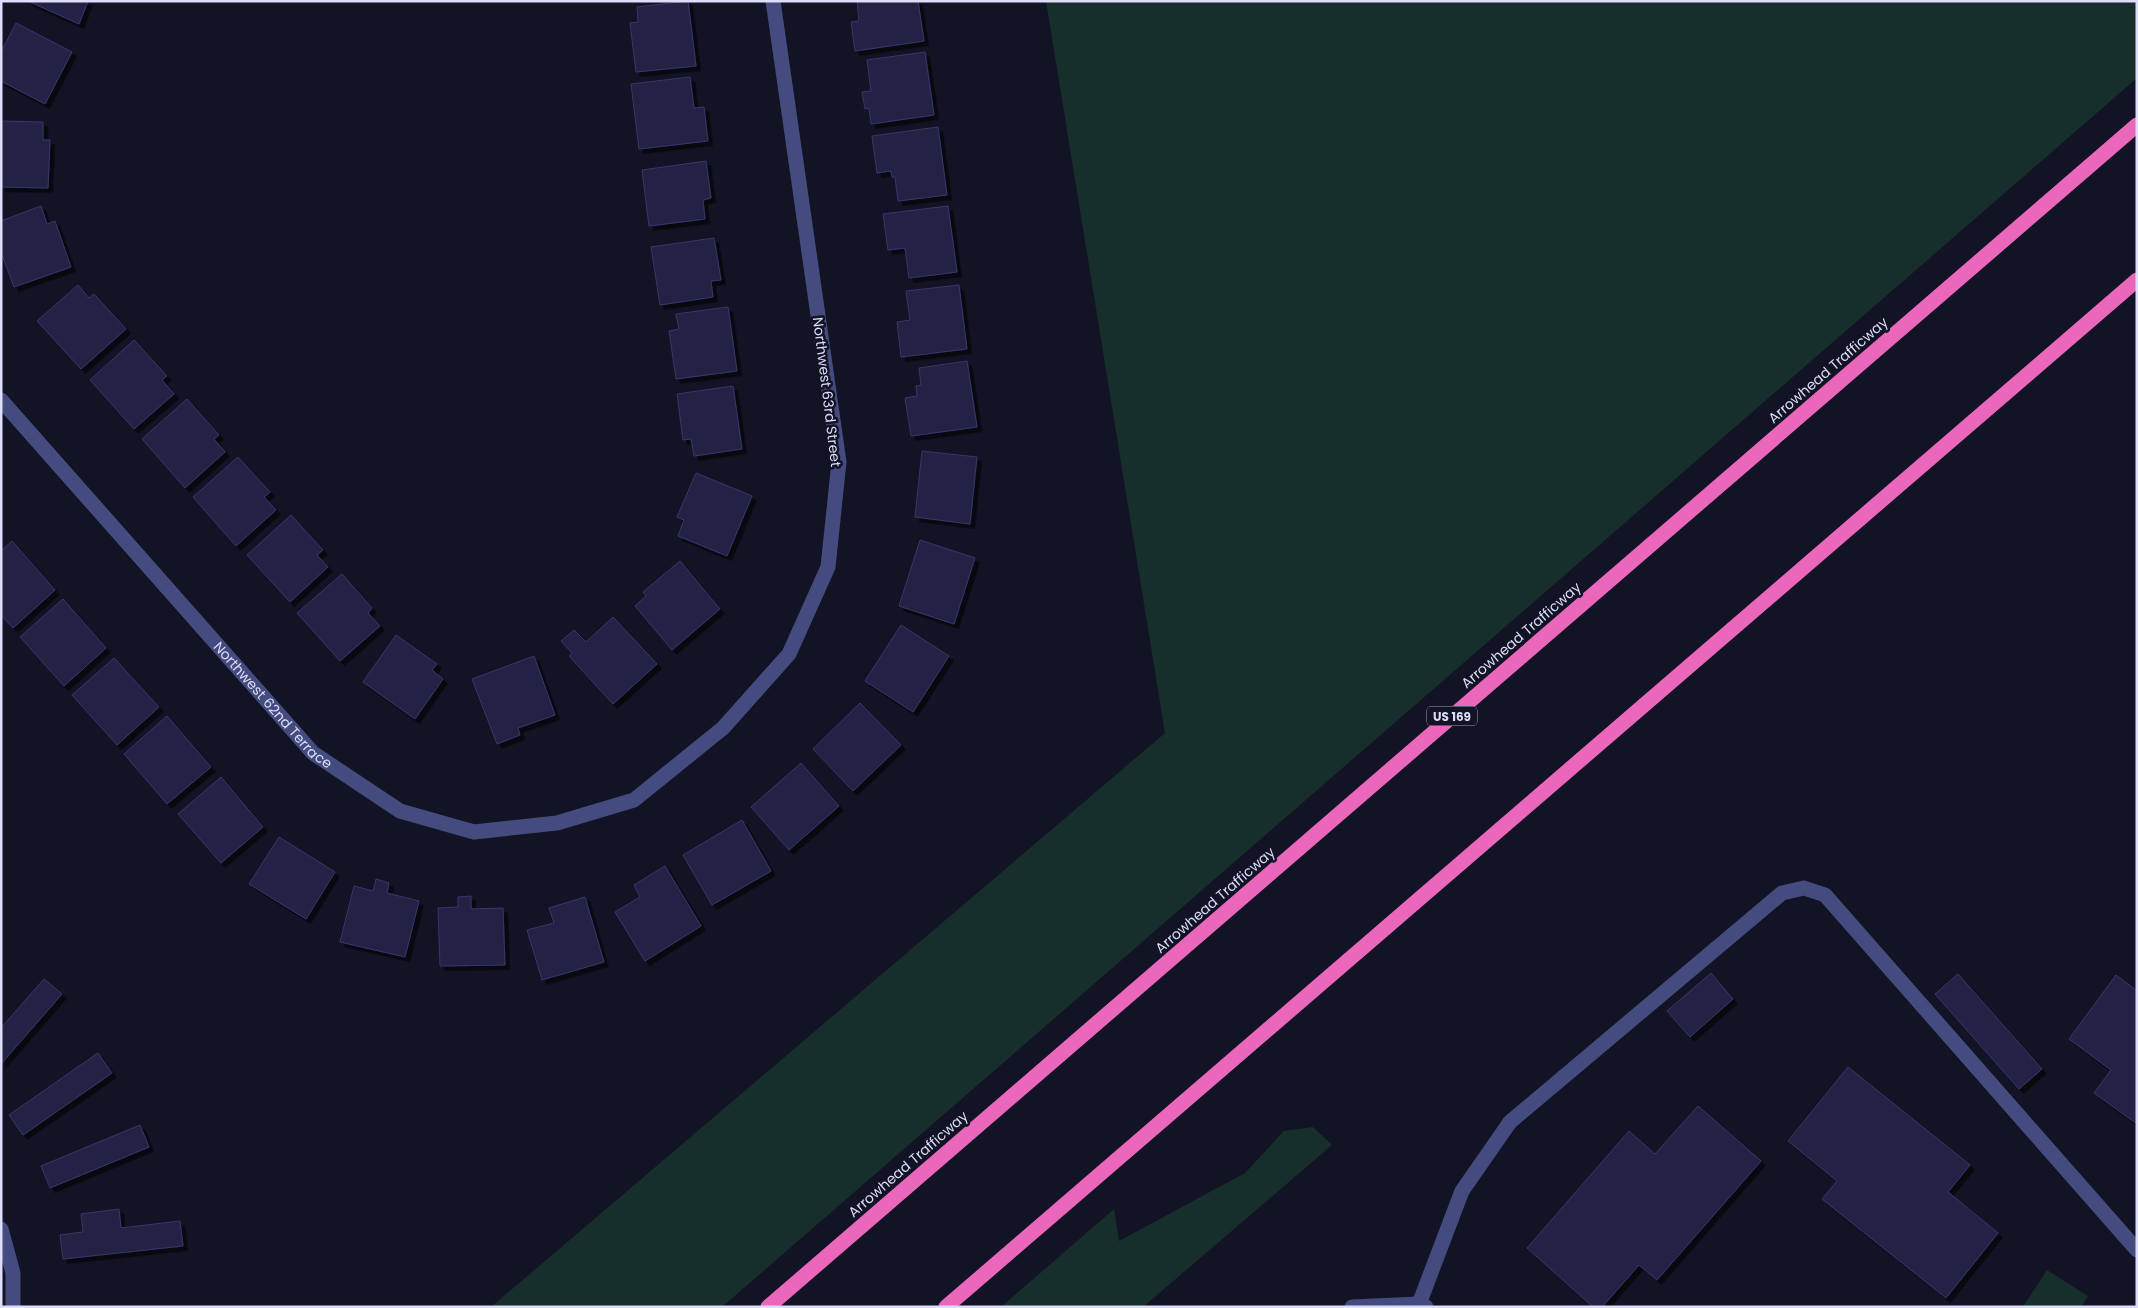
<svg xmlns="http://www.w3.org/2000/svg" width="2138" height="1308" viewBox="0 0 2138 1308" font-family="Poppins,sans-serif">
<defs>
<filter id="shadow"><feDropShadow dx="4.5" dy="4.5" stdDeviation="0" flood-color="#0009"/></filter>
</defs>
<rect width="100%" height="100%" fill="#131326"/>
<path fill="#172f2a" d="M1046 1H2137V78L722 1307H491L1165 733Z
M1313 1127 1332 1145 1143 1307H1001L1114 1209 1119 1241 1245 1173 1284 1131Z
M2047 1270 2088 1296 2081 1307H2023Z"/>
<path fill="#232144" stroke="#38366d" filter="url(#shadow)" d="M28 1H88L79 24Z
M688 1 696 66 636 72 630 23 638 22 637 7Z
M857 1H918L924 41 855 51 851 22 859 21Z
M16 23 72 52 45 104 1 81V52Z
M925 52 934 115 871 124 869 108 865 109 862 92 871 91 867 60Z
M690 77 694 108 704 107 708 141 639 149 631 84Z
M1 121 43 122V140H50L48 188 1 187Z
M938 127 947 195 898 201 895 177H892L891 171 877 173 872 136Z
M706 161 711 198 703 200 705 219 649 226 642 170Z
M41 206 47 224 55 221 71 267 14 287 1 252V221Z
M948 206 957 272 909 278 905 248 888 250 883 214Z
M714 238 721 280 711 281 713 297 660 305 651 247Z
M78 285 89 298 94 294 126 329 81 369 37 321Z
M959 285 967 349 901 357 897 322 910 320 906 291Z
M728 307 737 371 676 379 669 331 679 329 676 314Z
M134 340 167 376 162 380 174 394 134 429 90 380Z
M967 361 977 427 911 436 905 398 917 396 916 386 921 385 919 368Z
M733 386 742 449 694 456 691 439 683 440 677 394Z
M187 399 219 435 214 439 225 452 185 488 142 439Z
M922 451 977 457 970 524 915 517Z
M238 457 270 492 264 497 276 510 236 546 193 497Z
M696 473 752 496 727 556 678 536 684 520 677 517Z
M291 515 323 550 317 555 328 567 290 602 247 555Z
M920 540 975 558 954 624 899 606Z
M12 541 55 590 13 628 1 615V551Z
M680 561 720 609 672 650 635 606 646 596 643 592Z
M342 574 372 608 368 613 380 626 340 661 297 613Z
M63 599 106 648 64 686 20 637Z
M613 617 657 664 613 704 569 656 572 653 561 641 574 630 586 642Z
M901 625 949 656 913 712 865 681Z
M396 635 437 664 432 670 443 679 415 719 363 682Z
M534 656 555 715 518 728 520 735 497 744 472 679Z
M114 658 159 707 117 745 72 695Z
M860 703 901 745 853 791 813 749Z
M167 716 211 767 167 804 124 754Z
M801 763 839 806 789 850 751 807Z
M221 777 263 827 221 863 178 814Z
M742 820 771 871 712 905 683 855Z
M279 837 335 872 306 919 249 884Z
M665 866 701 926 645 961 615 912 640 897 634 885Z
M376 879 389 883 387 893 419 901 405 957 340 942 354 886 373 891Z
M471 896V909L503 908 505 965 440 966 438 908 458 907V897Z
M585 897 604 962 542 980 527 930 554 923 549 908Z
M1711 973 1733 999 1690 1037 1667 1011Z
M1958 974 2042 1069 2019 1089 1935 994Z
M2116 975 2137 991V1124L2094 1093 2111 1070 2069 1039Z
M44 979 62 994 1 1064V1028Z
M98 1053 112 1073 23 1135 9 1115Z
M1848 1067 1970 1165 1948 1192 1998 1233 1946 1298 1822 1199 1837 1181 1788 1141Z
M1698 1106 1761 1161 1657 1280 1639 1265 1602 1307H1593L1527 1248 1629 1131 1655 1154Z
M140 1125 149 1147 50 1188 41 1166Z
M119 1209 121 1228 180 1221 183 1246 63 1259 60 1235 83 1232 81 1214Z"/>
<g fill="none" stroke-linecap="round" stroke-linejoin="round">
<g stroke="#444c7f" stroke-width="15">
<path id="s1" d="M1 400 313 753 400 811 474 832 557 823 634 800 723 728 789 654 828 567 839 462 773 1"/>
<path d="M1 1229 13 1273V1307"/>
<path d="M1419 1304 1462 1191 1510 1122 1782 893 1804 888 1825 895 2137 1250"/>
<path d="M1352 1307 1419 1304 1426 1307"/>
</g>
<path stroke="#eb67bc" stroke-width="15" d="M768 1307 2137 125
M946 1307 2137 280"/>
</g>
<g text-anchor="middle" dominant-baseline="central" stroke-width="5" stroke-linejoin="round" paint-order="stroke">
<rect fill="#131326" stroke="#a0a1ba" stroke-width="1" x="1427" y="706.5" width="50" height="19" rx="4"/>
<g font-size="12" font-weight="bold" fill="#dcdefa">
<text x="1452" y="716">US 169</text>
</g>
<g font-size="14" fill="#dcdefa" stroke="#131326">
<text transform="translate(1828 370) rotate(-41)">Arrowhead Trafficway</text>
<text transform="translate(827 392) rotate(83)">Northwest 63rd Street</text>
<text transform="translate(1521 635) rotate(-41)">Arrowhead Trafficway</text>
<text stroke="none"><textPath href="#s1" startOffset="409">Northwest 62nd Terrace</textPath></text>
<text transform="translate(1215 900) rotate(-41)">Arrowhead Trafficway</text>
<text transform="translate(908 1164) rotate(-41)">Arrowhead Trafficway</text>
</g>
</g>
<rect width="2138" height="1308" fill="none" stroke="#dcdefa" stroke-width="5"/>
</svg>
